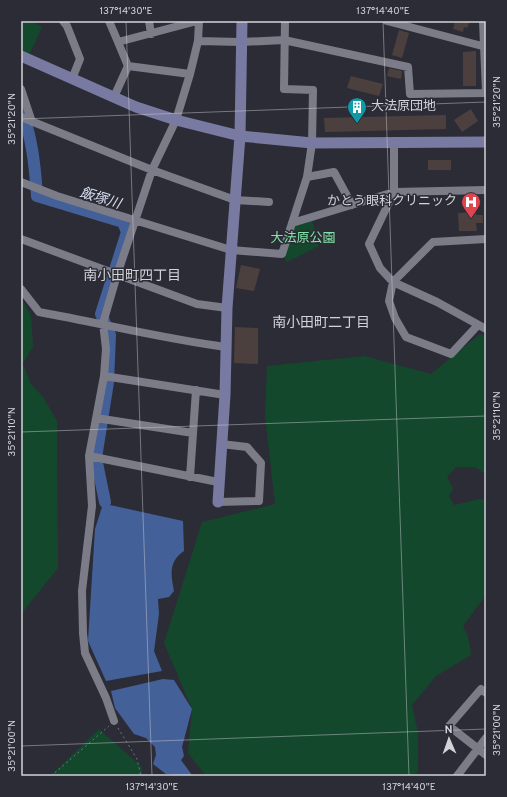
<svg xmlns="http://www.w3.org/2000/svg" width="507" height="797" viewBox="0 0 507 797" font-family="Overpass,'Noto Sans JP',sans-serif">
<rect width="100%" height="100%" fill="#2c2c36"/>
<path fill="#14482c" d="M21 21H29L42 27 29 55 21 51Z
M312 220 319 246 287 262 284 257 293 225Z
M21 297 31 316 33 346 23 364 31 384 43 397 57 421 58 568 21 614Z
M480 334 486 337V472H482L475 467H456L447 477 453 489 449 496 454 505 479 499 486 500V595L463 626 468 637 471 655 436 676 412 705 418 733V772L413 776H206L188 753 192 709 164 643 202 522 275 504 265 416 267 366 364 356 431 374Z
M99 729 142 767V776H50Z"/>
<path fill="#446098" d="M110 505 183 521 184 551C168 562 171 575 174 591L169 597 158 599 159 614 154 651 162 671 106 681 88 641 95 529 102 507Z
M163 679 174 680 192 709 182 747 184 756 181 760 192 775 190 776 166 774 153 764 156 755 155 747 146 738 134 734 115 708 111 691Z"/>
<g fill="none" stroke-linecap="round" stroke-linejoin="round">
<path stroke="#446098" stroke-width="12" d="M21 109C32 136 35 166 37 196L123 222 127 232 101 314 110 335 108 382 96 458 105 502"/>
</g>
<path fill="#4c403e" d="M455 21H470L467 28 464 27 463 32 453 29Z
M399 30 409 33 402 58 392 55Z
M476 51V86H463V52Z
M389 68 402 71 401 79 387 76Z
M351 76 383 84 379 96 347 88Z
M471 109 478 121 462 132 454 120Z
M446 115V129L325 132 324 118Z
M428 160H451V170H428Z
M476 212V215H483V223H476L477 231H459L458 213Z
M241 265 260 269 254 291 236 288Z
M235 327 258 328V364L234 363Z"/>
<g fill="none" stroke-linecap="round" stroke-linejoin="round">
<path stroke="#74747d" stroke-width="1" stroke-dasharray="2 3" stroke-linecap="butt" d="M118 728 137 759 141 776
M51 776 109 726"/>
<path stroke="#7c7c88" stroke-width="8" d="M63 21 67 26 80 59 72 79
M109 21 118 42 197 21
M149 21 151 34
M387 21 486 47
M483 21 486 92
M198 41 241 42 284 40 408 67 410 94 486 93
M118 42 128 66
M21 89 32 122
M114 97 128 66 190 74
M21 117 152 170 235 200 269 202
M394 143V192L369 244 380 268 393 282 437 302 486 329
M307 177 334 172 352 205
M21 182 57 196 231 250 282 254 307 177 312 143 313 90 284 89 285 21
M292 223 394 192 486 190
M21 239 197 304 227 308
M21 289 39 312C101 323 163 339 226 347
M478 325 451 354 406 337 395 318 389 301 393 282 433 242 486 239
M104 376 225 395
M96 418 193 433
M89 456 218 482
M190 477 196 390
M218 502 259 501 261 463 247 447 221 444
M486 693 481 689 449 726 486 755
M114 721 106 698 85 653 83 633 82 591 92 506 89 456 104 376 106 349 103 323 117 275 152 170 176 120 190 74 198 41 199 21
M457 776 486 738"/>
<path stroke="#787aa2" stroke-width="11" d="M21 56 136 107 176 120 240 136 312 143 486 142
M218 502 225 395 227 308 240 136 242 21"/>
</g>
<path fill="none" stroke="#d2d2d9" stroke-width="1" stroke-opacity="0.45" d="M126 21 152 776M383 21 409 776M21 119 486 102M21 432 486 416M21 746 486 729"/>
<defs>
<g id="building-pin" transform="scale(1)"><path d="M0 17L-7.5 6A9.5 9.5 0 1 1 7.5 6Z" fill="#0f9aa8" stroke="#2c2c36"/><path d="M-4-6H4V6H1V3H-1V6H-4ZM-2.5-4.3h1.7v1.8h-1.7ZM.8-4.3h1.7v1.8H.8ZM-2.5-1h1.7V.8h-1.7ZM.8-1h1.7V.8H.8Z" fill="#fff"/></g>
<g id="hospital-pin" transform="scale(1)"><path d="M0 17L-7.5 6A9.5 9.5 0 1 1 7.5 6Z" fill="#e0444e" stroke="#2c2c36"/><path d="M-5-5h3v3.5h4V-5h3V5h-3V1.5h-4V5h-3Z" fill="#fff"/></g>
</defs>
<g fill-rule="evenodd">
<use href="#building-pin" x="357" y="107"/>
<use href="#hospital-pin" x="471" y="202"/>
</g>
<g text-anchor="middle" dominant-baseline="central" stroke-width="3" stroke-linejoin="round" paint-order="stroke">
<g font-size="13" fill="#d2d2d9" stroke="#2c2c36" text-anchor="start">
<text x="371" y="107">大法原団地</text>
<text x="457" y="202" text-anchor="end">かとう眼科クリニック</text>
</g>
<g font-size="13" fill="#81e4a7" stroke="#2c2c36">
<text x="303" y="239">大法原公園</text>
</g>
<g font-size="14" font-style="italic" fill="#d6dff0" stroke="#2c2c36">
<text transform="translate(100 199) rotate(17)">飯塚川</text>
</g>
<g font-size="14" fill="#d2d2d9" stroke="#2c2c36">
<text x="132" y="276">南小田町四丁目</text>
<text x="321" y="323">南小田町二丁目</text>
</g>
</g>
<rect width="507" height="797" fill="none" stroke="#2c2c36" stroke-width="44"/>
<g transform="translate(449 739) rotate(358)" stroke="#2c2c36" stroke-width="3" paint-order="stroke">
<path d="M0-3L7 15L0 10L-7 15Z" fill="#d2d2d9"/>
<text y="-6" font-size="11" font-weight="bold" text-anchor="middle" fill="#d2d2d9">N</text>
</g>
<rect x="22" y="22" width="463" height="753" fill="none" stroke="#d2d2d9" stroke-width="1.5"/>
<g font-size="10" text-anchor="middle" fill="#d2d2d9">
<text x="126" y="14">137°14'30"E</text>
<text x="383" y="14">137°14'40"E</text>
<text transform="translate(496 102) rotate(-90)" y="4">35°21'20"N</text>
<text transform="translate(11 119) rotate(-90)" y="4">35°21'20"N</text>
<text transform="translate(496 416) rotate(-90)" y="4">35°21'10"N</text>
<text transform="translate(11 432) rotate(-90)" y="4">35°21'10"N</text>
<text transform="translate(496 730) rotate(-90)" y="4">35°21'00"N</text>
<text transform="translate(11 746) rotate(-90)" y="4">35°21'00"N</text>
<text x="152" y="790">137°14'30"E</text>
<text x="409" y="790">137°14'40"E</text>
</g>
</svg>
